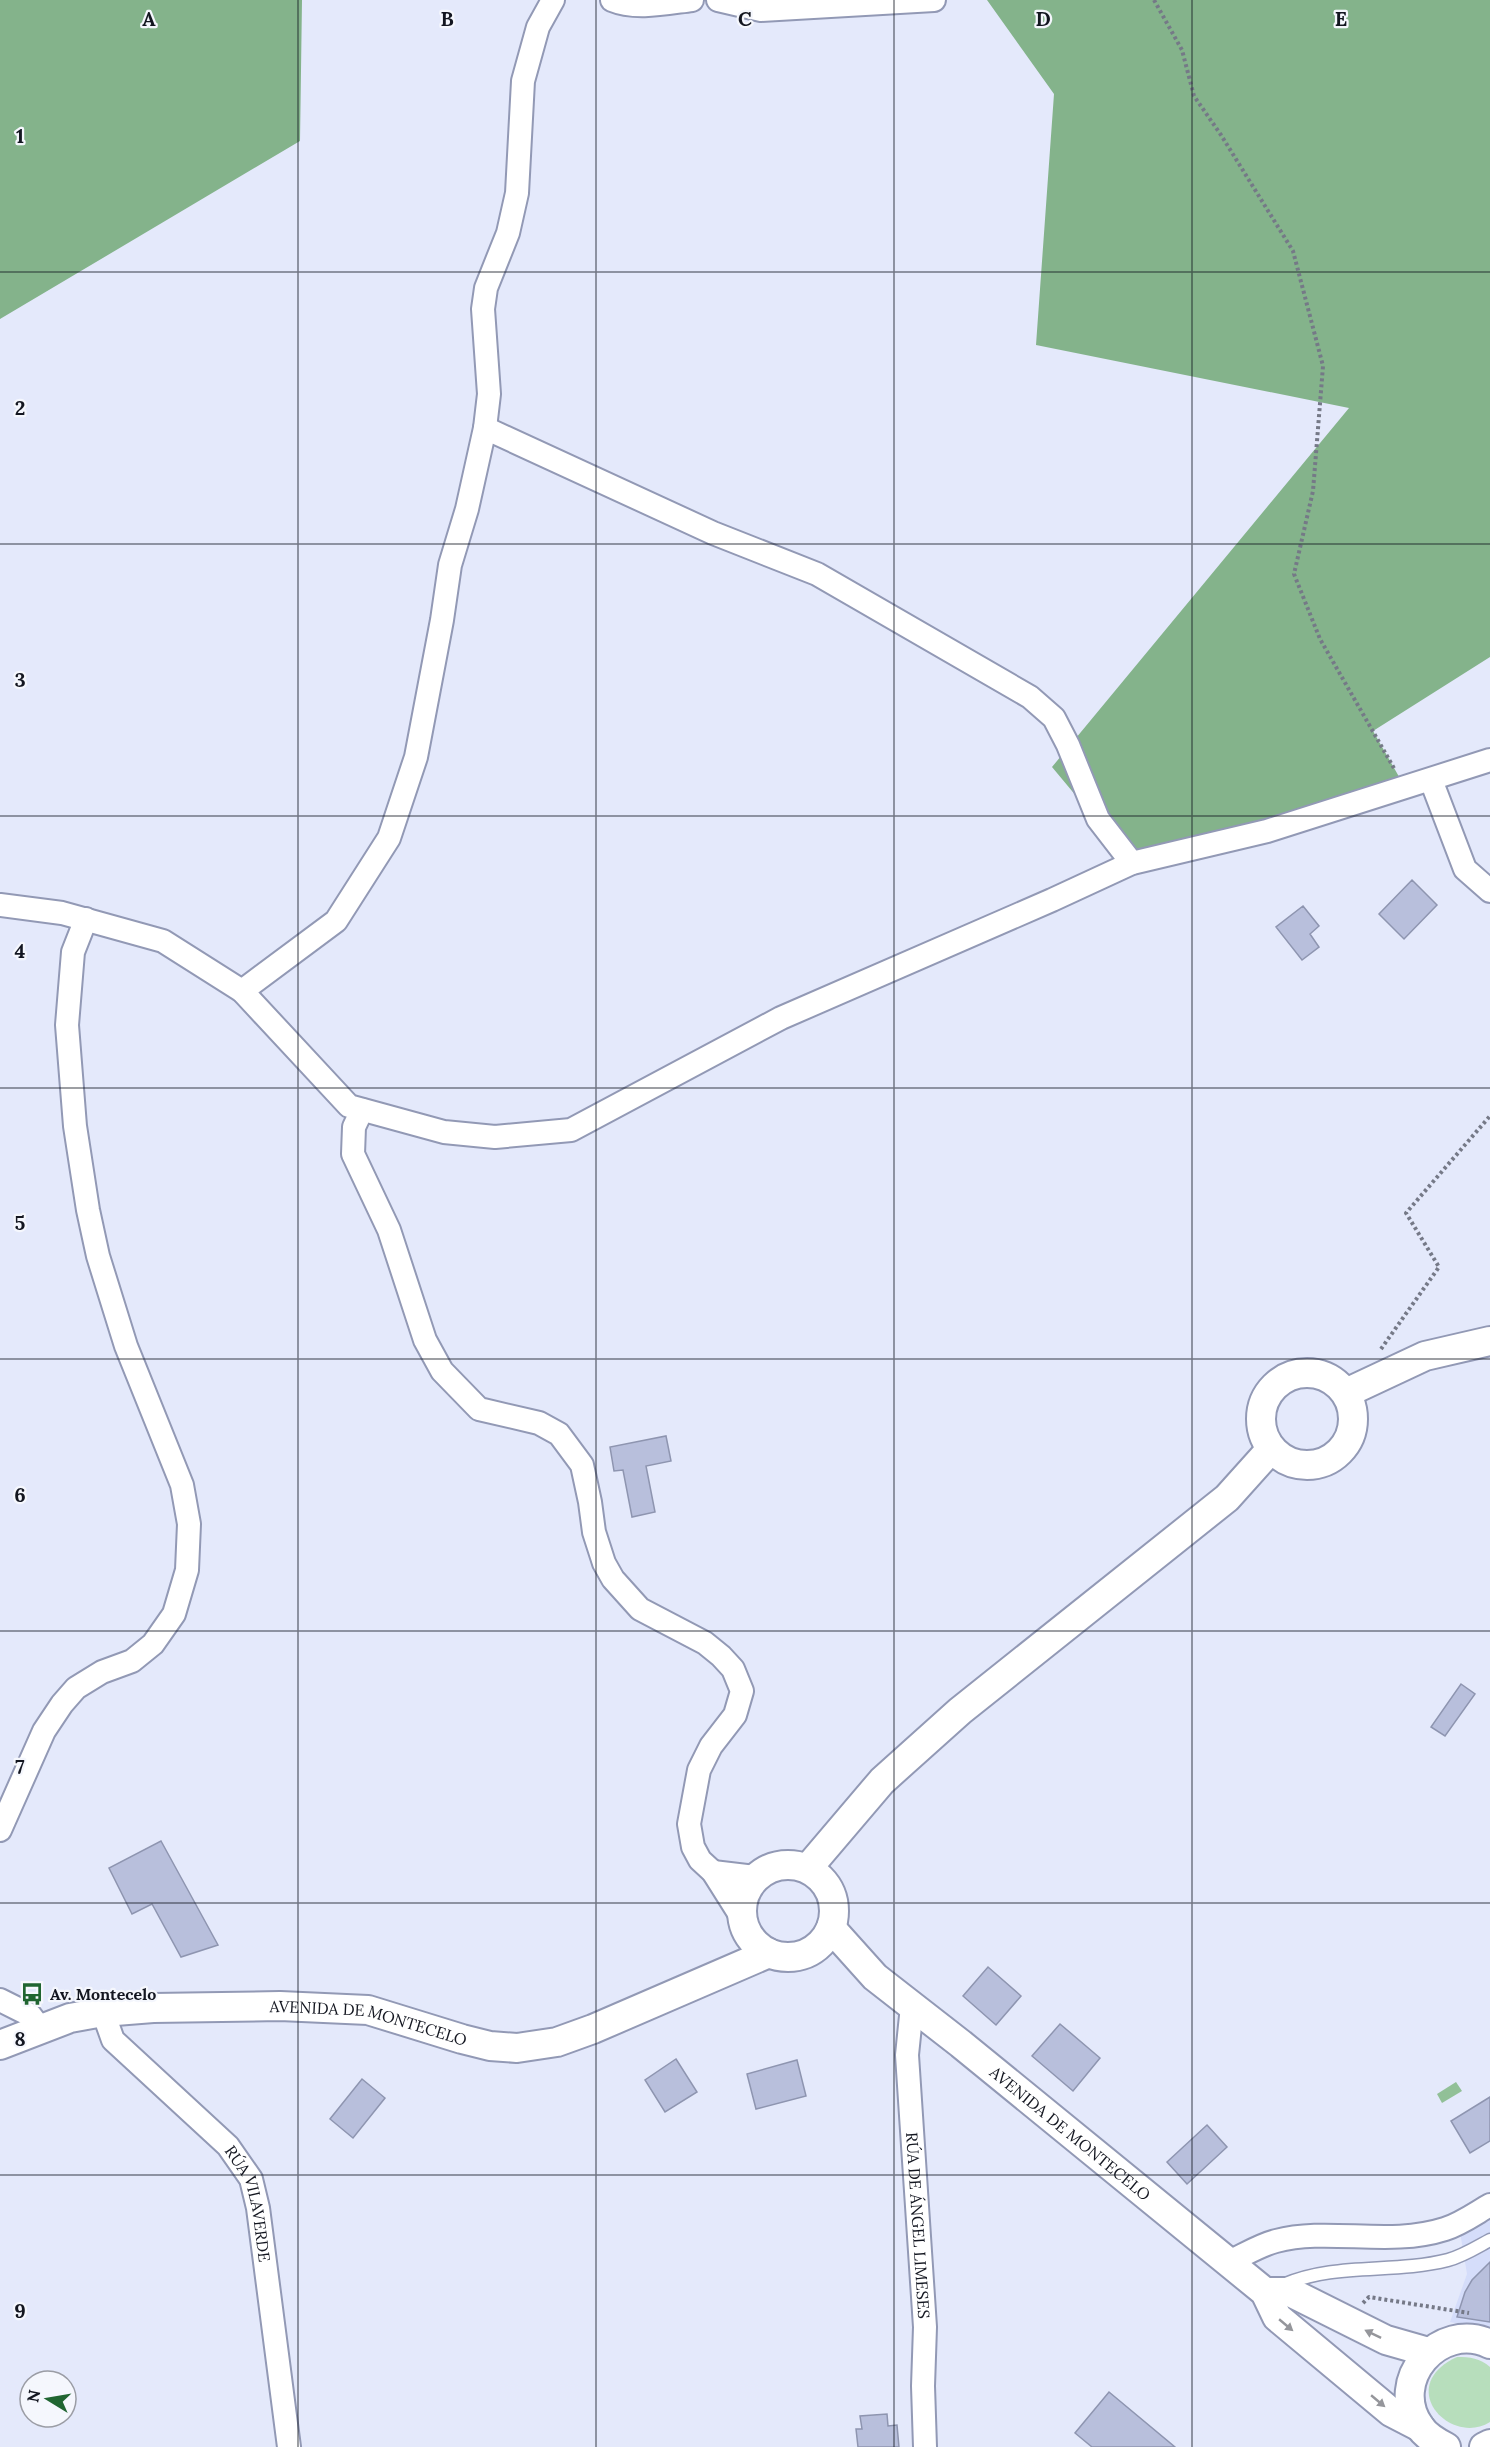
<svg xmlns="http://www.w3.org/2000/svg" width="1490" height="2447" viewBox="0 0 1490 2447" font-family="Lora,serif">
<rect width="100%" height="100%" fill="#e4e9fb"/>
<path fill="#d5ddfa" d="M1490 2212V2330L1450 2322 1467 2274 1460 2232Z"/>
<path fill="#b7debc" d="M1457 2357C1470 2357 1480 2358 1490 2367V2422C1450 2447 1394 2386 1457 2357Z"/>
<path fill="#84b38b" d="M0 0H302L300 141 0 319Z
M987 0H1490V657L1373 731 1406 789 1132 863 1052 767 1349 408 1036 345 1054 94Z"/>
<path fill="#91c097" d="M1456 2082 1462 2091 1442 2103 1437 2094Z"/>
<path fill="#b8bfdc" stroke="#8e95b0" stroke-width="1.5" d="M1412 880 1437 905 1404 939 1379 914Z
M1303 906 1319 926 1310 934 1319 947 1302 960 1276 927Z
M666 1436 671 1461 646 1466 655 1512 632 1517 623 1470 614 1471 610 1447Z
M1461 1684 1475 1694 1445 1736 1431 1727Z
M161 1841 218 1945 181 1957 152 1904 132 1914 109 1868Z
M988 1967 1021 1996 996 2025 963 1996Z
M1060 2024 1100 2058 1073 2091 1032 2056Z
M676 2059 697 2092 665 2112 645 2080Z
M797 2060 806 2096 756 2109 747 2074Z
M362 2079 385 2098 353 2138 330 2119Z
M1490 2097V2141L1470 2153 1451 2121Z
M1207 2125 1227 2147 1187 2184 1167 2162Z
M1490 2262V2322L1457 2317 1465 2292 1472 2280Z
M1109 2392 1175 2447H1092L1075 2433Z
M887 2414 888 2426 897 2425 899 2447H858L856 2429H862L860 2416Z"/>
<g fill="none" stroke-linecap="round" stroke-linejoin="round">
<g stroke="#9299b5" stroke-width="15">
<path id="service" d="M1283 2285C1336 2262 1393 2274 1448 2260 1463 2256 1477 2247 1490 2240"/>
</g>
<g stroke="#9299b5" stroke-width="26">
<g id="minor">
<path d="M612 0C636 10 667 3 692 0"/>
<path d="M718 0 761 10 934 0"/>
<path d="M485 428 713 533 817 574 1030 697 1054 718 1068 745 1098 819 1132 863"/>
<path d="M1431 780 1465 869 1490 891"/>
<path d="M0 905 62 913 163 941 242 991 349 1106 444 1132 495 1137 571 1130 781 1018 1052 900 1132 863 1267 831 1490 760"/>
<path d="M242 991 336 921 389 838 416 757 442 620 450 565 467 509 485 428 489 394 483 309 486 288 508 233 517 193 523 81 538 27 553 0"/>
<path d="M362 1110 354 1127 353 1154 389 1230 425 1340 442 1371 479 1409 539 1423 559 1434 582 1465 590 1502 594 1532 604 1563 613 1579 640 1609 705 1643 721 1656 733 1669 742 1691 735 1715 711 1746 699 1770 689 1824 693 1847 700 1860 713 1872 742 1918"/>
<path d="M0 1830 44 1731 62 1704 76 1688 102 1672 132 1661 153 1644 174 1614 187 1570 189 1524 182 1485 126 1346 98 1256 88 1210 75 1126 67 1025 73 952 86 919"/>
<path d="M713 1872 755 1877"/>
<path d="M0 2000 30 2015 40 2028"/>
<path id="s1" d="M912 2006 907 2055 925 2327 923 2386 925 2447"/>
<path id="s2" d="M103 2012 113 2040 228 2146 251 2179 258 2208 289 2447"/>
<path d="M1229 2262C1244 2255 1260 2245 1276 2241 1329 2227 1389 2247 1445 2229 1461 2224 1476 2213 1490 2205"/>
</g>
</g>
<g stroke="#9299b5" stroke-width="32">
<g id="tertiary">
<circle cx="1307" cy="1419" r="46"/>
<path d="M1346 1393 1425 1356 1490 1341"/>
<circle cx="788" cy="1911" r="46"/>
<path d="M808 1868 882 1781 960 1711 1227 1498 1271 1449"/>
<path id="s3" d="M831 1928 875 1977 961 2044 1265 2292 1277 2317 1391 2412 1420 2427"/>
<path id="s4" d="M0 2045 70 2018 103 2012 153 2008 280 2006 368 2010 462 2039 490 2046 517 2048 557 2042 593 2029 769 1953"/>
<path d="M1265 2292H1290L1386 2340 1428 2352"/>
<path d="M1446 2447C1436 2442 1426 2436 1420 2427 1387 2381 1439 2320 1490 2344"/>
<path d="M1484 2447 1490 2444"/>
</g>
</g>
<path stroke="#757987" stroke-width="4" stroke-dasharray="3 3" stroke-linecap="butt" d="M1154 0 1182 50 1194 96 1221 135 1293 251 1323 366 1313 491 1294 574 1320 639 1395 770
M1381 1349 1439 1267 1406 1213 1490 1116
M1363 2303 1369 2297 1469 2313"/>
<use href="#service" stroke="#fff" stroke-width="12"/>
<use href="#minor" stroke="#fff" stroke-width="22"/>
<use href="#tertiary" stroke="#fff" stroke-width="28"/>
</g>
<defs><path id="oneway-solid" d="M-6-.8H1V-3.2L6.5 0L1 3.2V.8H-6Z" transform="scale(1.5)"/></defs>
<g fill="#95969b">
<use href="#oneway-solid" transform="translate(1286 2325) rotate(40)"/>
<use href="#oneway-solid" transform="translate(1373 2334) rotate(-154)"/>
<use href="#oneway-solid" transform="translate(1378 2401) rotate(40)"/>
</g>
<path fill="none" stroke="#131620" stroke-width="1.5" stroke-opacity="0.55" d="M298 0V2447M596 0V2447M894 0V2447M1192 0V2447M0 272H1490M0 544H1490M0 816H1490M0 1088H1490M0 1359H1490M0 1631H1490M0 1903H1490M0 2175H1490"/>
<defs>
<g id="bus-bare" transform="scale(1.8)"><path d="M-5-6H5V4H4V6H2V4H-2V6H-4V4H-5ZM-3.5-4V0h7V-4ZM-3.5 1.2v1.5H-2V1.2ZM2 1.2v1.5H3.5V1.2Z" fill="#206531" stroke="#f5f7fd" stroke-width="2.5" paint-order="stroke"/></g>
</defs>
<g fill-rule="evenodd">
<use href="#bus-bare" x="32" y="1994"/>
</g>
<g text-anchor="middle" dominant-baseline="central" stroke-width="4.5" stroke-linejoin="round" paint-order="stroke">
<g font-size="16" font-weight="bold" fill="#131620" stroke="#f5f7fd" text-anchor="start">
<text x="50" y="1994">Av. Montecelo</text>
</g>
<g font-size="16" fill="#131620" stroke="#f5f7fd">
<text stroke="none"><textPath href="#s4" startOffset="376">AVENIDA DE MONTECELO</textPath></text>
<text stroke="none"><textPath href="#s3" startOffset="316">AVENIDA DE MONTECELO</textPath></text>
<text stroke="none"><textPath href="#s2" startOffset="249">RÚA VILAVERDE</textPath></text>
<text stroke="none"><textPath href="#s1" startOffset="220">RÚA DE ÁNGEL LIMESES</textPath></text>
</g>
</g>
<g font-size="20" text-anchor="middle" font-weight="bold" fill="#131620" stroke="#f5f7fd" stroke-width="4.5" stroke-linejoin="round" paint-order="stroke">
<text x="149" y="26">A</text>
<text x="447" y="26">B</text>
<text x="745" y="26">C</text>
<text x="1043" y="26">D</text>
<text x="1341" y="26">E</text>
<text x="20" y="143">1</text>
<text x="20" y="415">2</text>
<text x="20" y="687">3</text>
<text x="20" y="958">4</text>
<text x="20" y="1230">5</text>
<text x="20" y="1502">6</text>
<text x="20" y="1774">7</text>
<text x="20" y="2046">8</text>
<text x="20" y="2318">9</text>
</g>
<g transform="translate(48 2399) rotate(281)"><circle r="28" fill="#f5f7fd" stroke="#9b9da5" stroke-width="1.5"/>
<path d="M0-4.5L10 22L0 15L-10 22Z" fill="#206531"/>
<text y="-9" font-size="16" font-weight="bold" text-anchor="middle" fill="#131620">N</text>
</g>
</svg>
